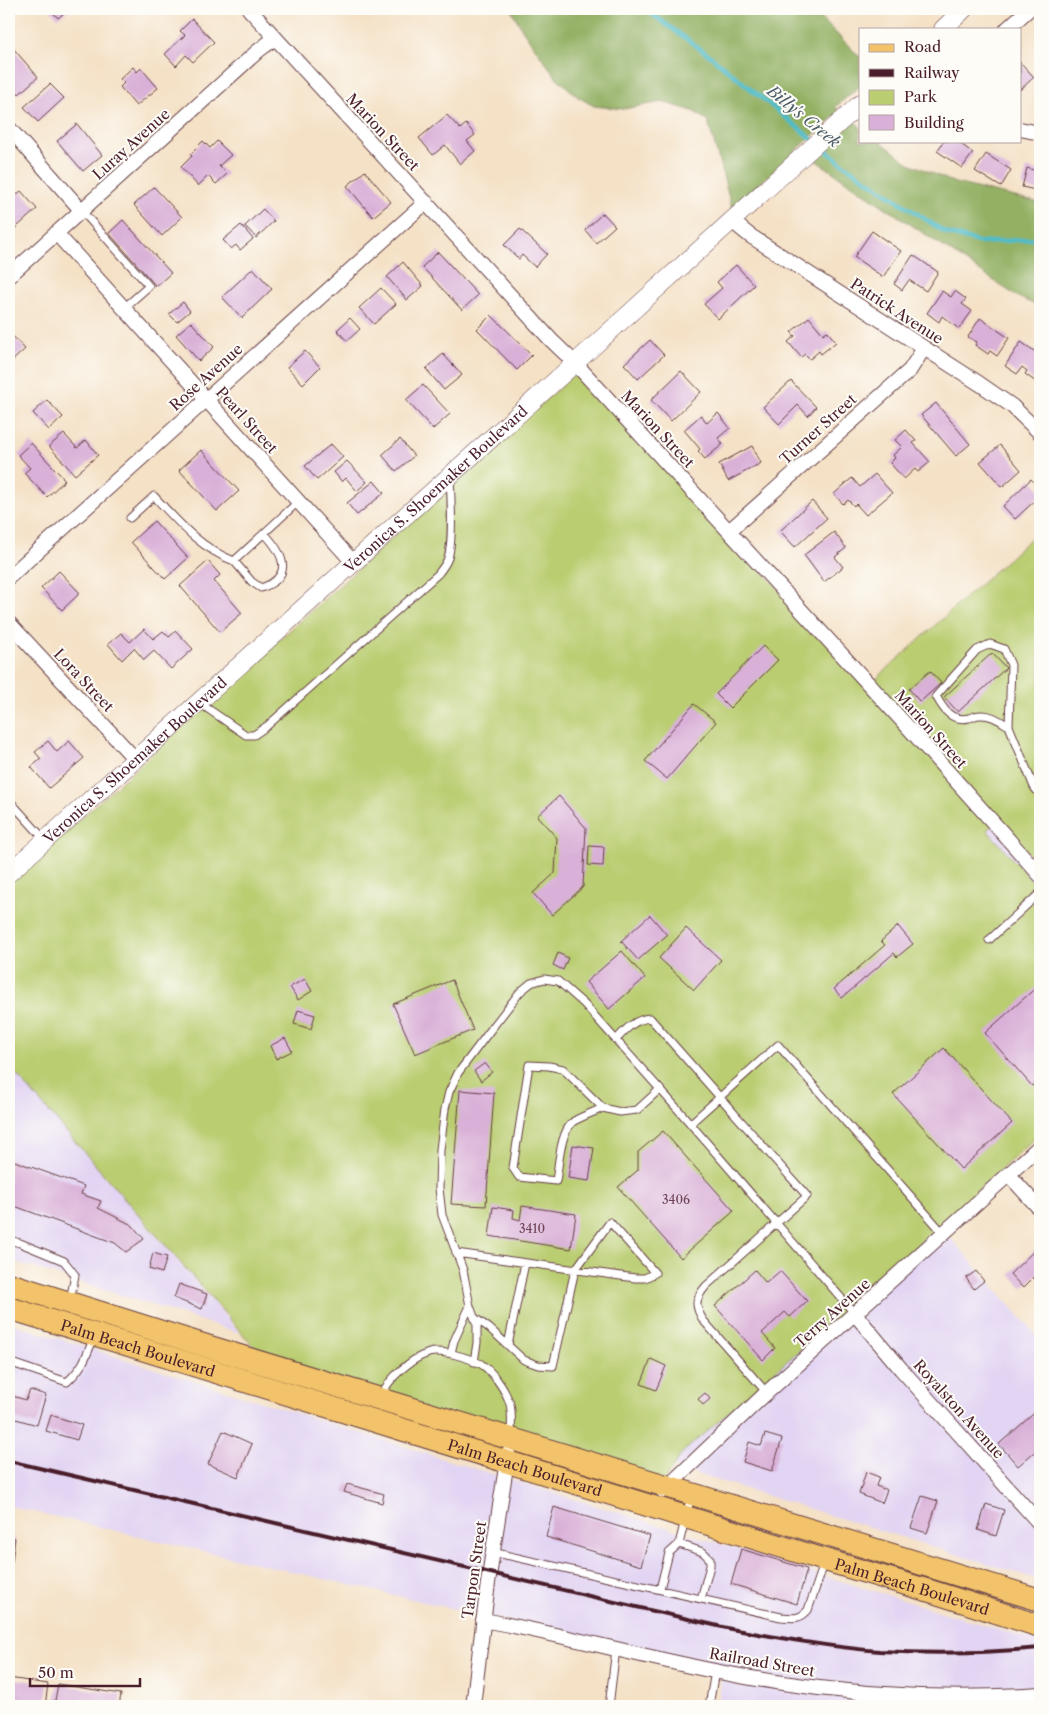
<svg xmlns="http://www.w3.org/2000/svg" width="1049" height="1715" viewBox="0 0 1049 1715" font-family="'Libre Caslon Text',serif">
<rect width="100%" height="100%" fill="#fdfcf7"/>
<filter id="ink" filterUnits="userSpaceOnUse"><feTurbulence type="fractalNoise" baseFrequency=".02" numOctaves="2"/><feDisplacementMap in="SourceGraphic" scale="10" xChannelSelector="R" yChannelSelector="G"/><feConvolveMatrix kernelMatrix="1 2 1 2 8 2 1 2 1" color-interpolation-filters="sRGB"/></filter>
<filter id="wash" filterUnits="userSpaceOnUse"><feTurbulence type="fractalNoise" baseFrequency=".0096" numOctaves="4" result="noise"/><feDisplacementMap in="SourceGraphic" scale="20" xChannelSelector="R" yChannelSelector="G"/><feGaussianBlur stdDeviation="1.12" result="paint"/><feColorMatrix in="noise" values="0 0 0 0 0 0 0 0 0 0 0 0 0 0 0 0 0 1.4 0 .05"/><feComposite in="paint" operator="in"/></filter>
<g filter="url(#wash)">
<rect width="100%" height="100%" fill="#f4e1c6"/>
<path fill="#e2d4f3" d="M993 824 1040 877V1132L939 1225 1040 1339V1580L600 1444 727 1058Z
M9 1066 240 1333 9 1260Z
M9 1323 447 1460 1040 1642V1706H718L723 1668 480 1615 9 1506Z"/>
<path fill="#bacd71" stroke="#82764e" d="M579 370 993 825 987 830 1040 890V1134L850 1306 683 1452 663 1482 268 1363 9 1066V883Z
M1040 530V866L874 681Z"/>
<path fill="#93b063" stroke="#6e6847" d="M511 9H812L860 57V86L835 107 840 111 732 208 708 121 693 111 662 102 623 109 594 106 578 97 556 77 523 31Z
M853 121 860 126V141H880L907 162 955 183 1040 203V307L1018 297 812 158Z"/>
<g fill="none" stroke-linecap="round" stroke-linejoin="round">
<path stroke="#4fbcc8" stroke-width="4.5" d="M645 9 713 58 813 140
M821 146 843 164 946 233 982 243 1040 238"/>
</g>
<g id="blocks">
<path fill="#d9b0d8" d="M50 9H69L58 18Z
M192 19 214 42 193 62 186 55 176 66 165 54 185 35 180 31Z
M12 47 38 77 19 94 9 82V50Z
M1020 62 1034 77 1020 90Z
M133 67 137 72 141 68 158 88 136 106 120 87 124 83 120 79Z
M50 84 64 98 38 122 24 107Z
M447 115 460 129 466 124 475 135 467 141 475 151 460 164 445 145 433 155 419 138Z
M77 124 102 155 83 171 57 141Z
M203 141 210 148 217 141 231 155 219 166 227 174 216 184 208 176 198 186 181 167 192 156 190 154Z
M944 141H957L973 153 962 168 937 151Z
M986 154 1011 170 1001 187 975 171Z
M1027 168 1040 172V191L1022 187Z
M365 171 391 202 373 217 347 186Z
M154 187 182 217 162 236 134 205Z
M21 191 37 209 9 234V201Z
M263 209 274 221 256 238 245 226Z
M603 213 615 226 596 243 585 230Z
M123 220 171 273 156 286 109 233Z
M241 225 253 239 240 250 236 245 231 249 223 240Z
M520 229 547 254 535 267 522 255 519 259 504 245Z
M872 231 901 251 883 277 854 257Z
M438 252 478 295 462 310 422 267Z
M913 255 938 272 926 291 909 280 902 290 894 284Z
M403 262 423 286 407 300 387 277Z
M736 265 754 285 718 319 704 304 722 288 717 282Z
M253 268 272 289 242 318 222 297Z
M381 288 396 304 374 324 359 308Z
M942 291 951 297 955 291 966 299 962 304 972 311 959 329 942 316 939 322 927 313Z
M183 302 190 311 177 322 169 314Z
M491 315 532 355 517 370 477 329Z
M809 317 823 334 827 331 836 342 821 354 819 351 810 359 805 354 801 357 788 342 795 336 791 332Z
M350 318 360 329 347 341 337 330Z
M980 318 1009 338 997 356 990 351 988 354 975 345 977 342 968 337Z
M191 322 214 347 199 361 176 335Z
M9 332 25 349 9 364Z
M650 340 664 355 638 379 624 364Z
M1021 342 1040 355V376L1036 382 1025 374 1027 371 1022 367 1017 374 1005 366Z
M305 351 320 367 303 384 287 367Z
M443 354 462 375 444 390 426 369Z
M681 371 701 392 671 421 651 400Z
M791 381 816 407 808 416 798 405 779 424 763 407Z
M423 385 450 414 433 429 406 400Z
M47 400 63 417 49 430 33 413Z
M936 403 970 444 956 456 921 415Z
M718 413 730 428 718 438 723 444 705 459 698 451 700 449 684 430 701 415 707 423Z
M906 430 916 441 913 443 930 462 918 472 915 469 904 479 890 463 895 458 893 455 902 447 895 440Z
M64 434 77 448 86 440 98 455 75 475 49 446Z
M400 439 414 456 396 471 382 455Z
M31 443 65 480 47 497 24 473 30 468 18 455Z
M331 444 343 457 317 480 305 466Z
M1000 445 1021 470 1002 487 980 462Z
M752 446 761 463 728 481 719 464Z
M201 450 239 491 217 511 179 470Z
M347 461 367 482 357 491 346 478 342 482 334 472Z
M875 474 892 493 866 515 856 504 854 506 848 500 843 504 834 494 852 478 860 487Z
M1031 479 1040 489V496L1015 519 1003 506Z
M374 481 384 493 357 515 347 503Z
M812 501 827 518 795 547 780 531Z
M154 521 188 558 165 579 131 542Z
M834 532 846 548 835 557 843 567 824 582 804 555Z
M208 561 220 575 214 581 242 613 220 632 180 586Z
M59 571 80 593 62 610 41 588Z
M144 629 153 639 163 631 169 637 176 631 193 649 171 669 154 651 144 660 134 648 122 660 108 644 121 633 130 642Z
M763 646 778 660 730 708 716 694Z
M992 653 1006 668 958 712 944 697Z
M930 671 941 683 920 702 909 689Z
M694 704 716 722 667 779 645 761Z
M48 741 57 752 69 741 84 758 49 788 31 767 41 759 35 752Z
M559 796 586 828 583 887 552 915 533 893 555 873 557 838 537 816Z
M589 846 604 847 603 866 588 865Z
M650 915 667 935 638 960 621 941Z
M898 926 913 944 897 957 894 953 842 998 834 989 885 945 881 941Z
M686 928 721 960 694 990 659 958Z
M622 951 645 978 609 1009 586 982Z
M558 953 568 958 563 970 553 965Z
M305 979 312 991 298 1000 290 987Z
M452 980 473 1030 415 1054 393 1004Z
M1040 984V1079L1032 1086 985 1033Z
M298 1010 315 1015 311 1029 294 1024Z
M285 1038 292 1051 276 1059 270 1046Z
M944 1048 1012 1123 961 1169 893 1094Z
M485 1063 492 1072 481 1081 474 1071Z
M460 1090 494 1093 486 1206 451 1204Z
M663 1131 734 1211 681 1258 618 1187 638 1170V1152Z
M573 1145 594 1148 589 1181 568 1178Z
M9 1159 84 1186 81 1194 101 1201 98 1208 132 1225 144 1239 126 1252 115 1243 9 1204Z
M522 1206 576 1214 571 1249 489 1236 493 1207 514 1210 513 1218 520 1220Z
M1039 1246 1040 1271 1023 1288 1010 1274Z
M153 1253 167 1257 162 1273 149 1269Z
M755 1270 766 1283 780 1271 807 1301 790 1317 785 1312 762 1333 775 1348 763 1360 715 1306Z
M976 1271 984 1281 974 1289 966 1278Z
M179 1284 207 1294 202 1309 174 1298Z
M651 1359 666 1366 656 1390 641 1384Z
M30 1390 46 1395 37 1425 9 1417V1395L26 1400Z
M705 1393 710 1399 703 1405 698 1399Z
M1040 1408V1447L1018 1466 999 1444Z
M51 1415 82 1425 77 1440 46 1431Z
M223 1431 252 1444 238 1477 208 1464Z
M765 1434 782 1439 772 1471 743 1462 749 1442 761 1446Z
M866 1472 879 1477 876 1486 887 1490 882 1503 859 1494Z
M347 1484 384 1494 382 1503 344 1492Z
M922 1496 938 1501 927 1533 911 1528Z
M986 1504 1004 1510 996 1536 978 1530Z
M554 1507 650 1536 641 1566 546 1537Z
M9 1537 15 1538 12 1562H9Z
M741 1549 807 1569 797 1604 731 1584Z
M9 1678 48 1684 45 1706H9Z
M58 1684 121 1694 119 1706H54Z"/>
</g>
</g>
<g filter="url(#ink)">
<use href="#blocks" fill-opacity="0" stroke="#643c42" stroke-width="1"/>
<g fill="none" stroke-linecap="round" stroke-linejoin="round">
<g stroke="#643c42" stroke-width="9">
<path id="service" d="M81 210 149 286 124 308
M130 518 154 496C178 522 200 548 234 561
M264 533C282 552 296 576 261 588L252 582 234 561 299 501
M198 702 246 735H254L267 726 438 574C442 569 446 564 448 558 453 542 451 495 450 478
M1009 726C1000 721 991 714 980 715 976 715 973 717 969 718 951 722 943 709 936 696L977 650 990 644 1004 649 1011 665 1009 726 1034 787 1040 795
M9 800 45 840
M989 940 1040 893
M616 1040C626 1029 635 1019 650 1018L807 1196 706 1286C695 1299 694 1305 703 1320L767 1393
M603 1108C594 1112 583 1116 574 1121 560 1131 559 1164 556 1181L519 1177 513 1168 529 1065 549 1066 563 1069 603 1108 620 1112 637 1110 660 1089
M691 1123 778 1045 944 1234
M9 1240 20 1243 64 1261 75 1275 70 1300
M456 1253 635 1278H645L655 1273 610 1222 575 1270 553 1366 538 1365 524 1360 489 1328 475 1318
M508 1345 525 1263
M451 1353 454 1341 470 1306
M9 1362 67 1382C83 1367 86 1357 94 1337
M474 1362 477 1343V1325L470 1306 463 1270 442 1215 439 1188 440 1150 445 1109 449 1092 458 1073 492 1028 520 992 531 983 544 979 558 981 584 1004 682 1114 855 1314
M381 1396C389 1378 410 1359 429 1353 442 1349 469 1358 481 1364 492 1371 504 1388 509 1401 513 1411 511 1425 511 1436
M679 1544 691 1496
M492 1552 781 1617C792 1618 800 1620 808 1610L824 1564
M660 1589 669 1553 679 1544 703 1552 710 1559V1566L701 1599
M609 1706 616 1649
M709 1706 715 1671"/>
</g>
<g stroke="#643c42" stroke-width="16">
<path id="minor" d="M249 9 551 340 575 363 907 726 1040 875
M1007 29 1029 9
M9 128 81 210
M1020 129 1040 133
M732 221 749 235 980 384 1012 406 1040 433
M56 233 353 562
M9 276 258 51 275 38
M729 531 910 370 924 348
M9 577 426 202
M9 623 135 759
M1009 1175 1040 1209
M855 1314 901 1369 1040 1524
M663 1491 762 1397 1040 1146
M483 1620C581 1638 677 1667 776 1682 863 1696 952 1700 1040 1694
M473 1706 488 1583 508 1454"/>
</g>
<g stroke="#643c42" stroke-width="19">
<g id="tertiary">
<path d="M943 29 964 9"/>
<path id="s1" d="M9 873 575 363 860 104"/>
</g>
</g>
<g stroke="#643c42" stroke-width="24">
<g id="primary">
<path d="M9 1284 200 1344 1040 1600"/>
<path id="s2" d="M9 1308 825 1560 933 1592 1040 1626"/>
</g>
</g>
<use href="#service" stroke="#fff" stroke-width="7"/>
<use href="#minor" stroke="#fff" stroke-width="14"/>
<use href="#tertiary" stroke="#fff" stroke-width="18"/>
<use href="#primary" stroke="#f2c36a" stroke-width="22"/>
<path stroke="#4a1f2b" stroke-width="4" d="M9 1461 731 1629C780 1638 829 1647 879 1651 933 1654 987 1653 1040 1648"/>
</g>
</g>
<g text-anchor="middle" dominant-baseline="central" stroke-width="4" stroke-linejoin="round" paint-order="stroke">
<g font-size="12" fill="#6e4356">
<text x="676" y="1199">3406</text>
<text x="532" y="1228">3410</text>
</g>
<g font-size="15" fill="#4a1f2b" stroke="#fdfcf7">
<text transform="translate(383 132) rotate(47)">Marion Street</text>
<text transform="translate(131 144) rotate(-42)">Luray Avenue</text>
<text transform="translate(897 311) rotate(33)">Patrick Avenue</text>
<text transform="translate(206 377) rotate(-42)">Rose Avenue</text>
<text transform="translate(247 420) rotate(48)">Pearl Street</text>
<text transform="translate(658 429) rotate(47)">Marion Street</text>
<text transform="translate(818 429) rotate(-42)">Turner Street</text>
<text stroke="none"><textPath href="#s1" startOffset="574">Veronica S. Shoemaker Boulevard</textPath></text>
<text transform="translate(84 680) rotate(47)">Lora Street</text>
<text transform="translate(931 729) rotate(48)">Marion Street</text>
<text stroke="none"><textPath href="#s1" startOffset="169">Veronica S. Shoemaker Boulevard</textPath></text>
<text transform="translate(832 1313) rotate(-42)">Terry Avenue</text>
<text stroke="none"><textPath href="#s2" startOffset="135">Palm Beach Boulevard</textPath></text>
<text transform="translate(959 1409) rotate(48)">Royalston Avenue</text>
<text stroke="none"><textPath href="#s2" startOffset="540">Palm Beach Boulevard</textPath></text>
<text transform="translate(474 1570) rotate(-82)">Tarpon Street</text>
<text stroke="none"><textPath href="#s2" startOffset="945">Palm Beach Boulevard</textPath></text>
<text transform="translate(762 1662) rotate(10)">Railroad Street</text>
</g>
<g font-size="16" font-style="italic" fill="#4c5e6a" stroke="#fdfcf7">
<text transform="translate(804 116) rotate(39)">Billy's Creek</text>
</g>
</g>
<rect width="1049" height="1715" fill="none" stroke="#fdfcf7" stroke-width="30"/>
<rect x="859" y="28" width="162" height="115" fill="#fdfcf7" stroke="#b5a4a5"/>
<rect x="869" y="44" width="25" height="8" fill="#f2c36a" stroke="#b5a4a5"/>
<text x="904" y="52" font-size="15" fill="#4a1f2b">Road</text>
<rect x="869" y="69" width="25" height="8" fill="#4a1f2b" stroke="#b5a4a5"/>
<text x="904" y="78" font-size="15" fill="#4a1f2b">Railway</text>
<rect x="869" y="90" width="25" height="15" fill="#bacd71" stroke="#b5a4a5"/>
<text x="904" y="102" font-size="15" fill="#4a1f2b">Park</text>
<rect x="869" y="115" width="25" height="15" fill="#d9b0d8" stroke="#b5a4a5"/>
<text x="904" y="128" font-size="15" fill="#4a1f2b">Building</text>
<path d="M30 1678v8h110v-8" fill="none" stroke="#4a1f2b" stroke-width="2.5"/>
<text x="38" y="1678" font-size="15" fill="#4a1f2b" stroke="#fdfcf7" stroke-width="4" paint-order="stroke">50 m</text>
</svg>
